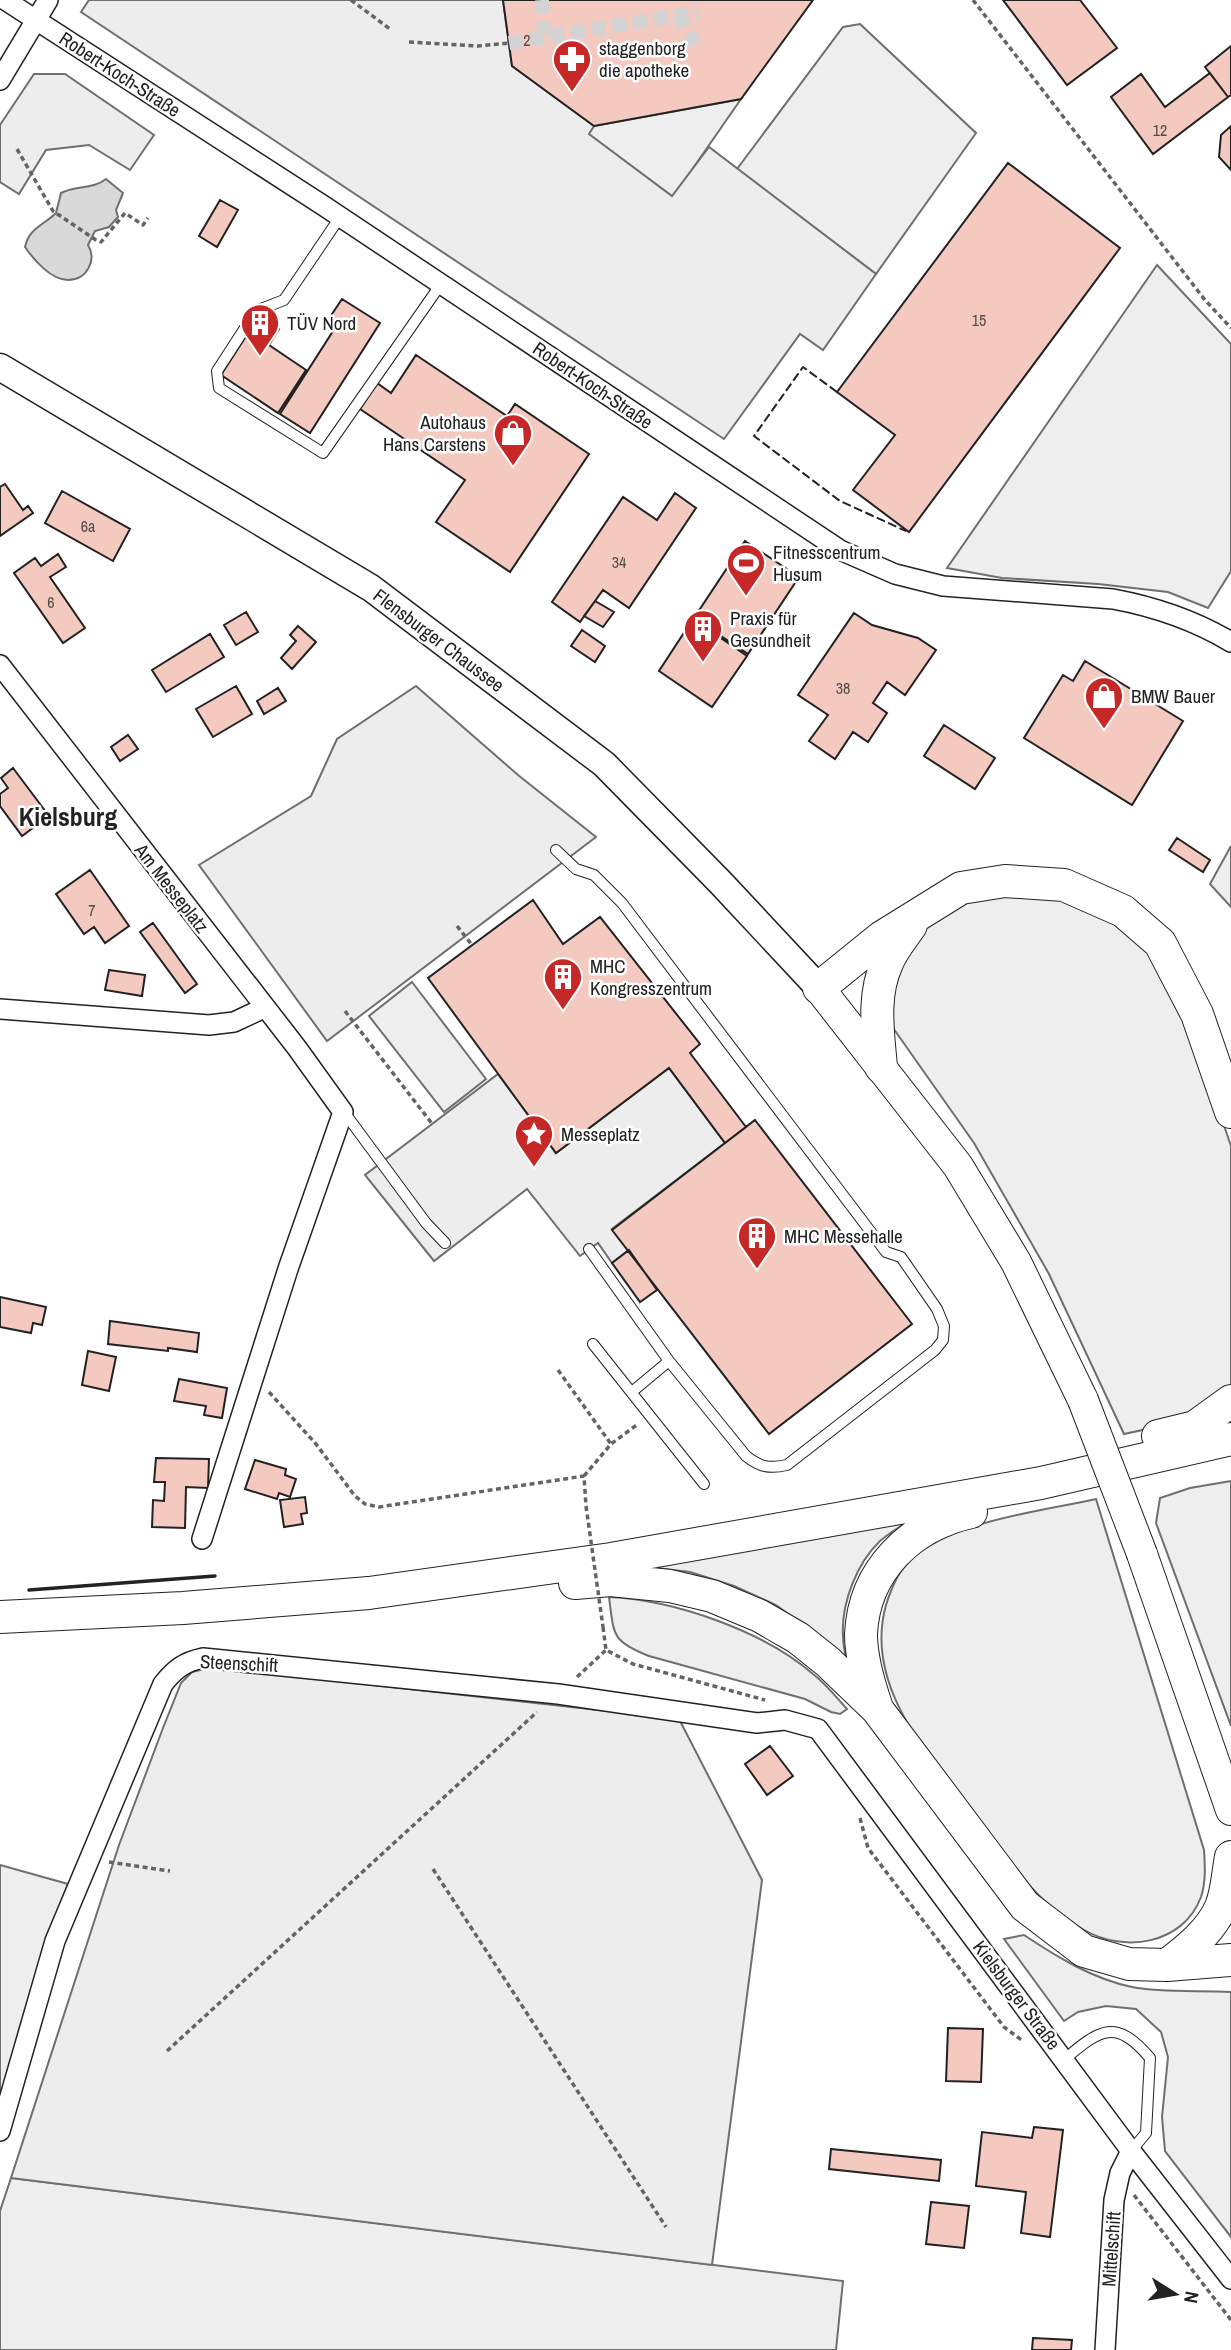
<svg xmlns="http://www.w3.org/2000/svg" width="1231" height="2350" viewBox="0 0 1231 2350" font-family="'Archivo Narrow',sans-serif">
<rect width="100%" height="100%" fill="#fff"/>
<path fill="#eee" stroke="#6f6f6f" stroke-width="2" d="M860 24 976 133 876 274 737 169 843 27Z
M741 99 673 197 588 134 594 126Z
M1157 265 1231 344V571L1208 608 1168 592 1098 584 1002 578 947 568Z
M1231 846V907L1210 884Z
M1007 892 1062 895 1115 920 1153 951 1187 1017 1231 1146V1390L1188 1420 1124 1434 1049 1274 974 1143 891 1025V980L915 936 964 899Z
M412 982 486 1079 444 1112 369 1016Z
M1231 1481V1726L1156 1523 1160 1498 1190 1488Z
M1096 1499 1204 1850C1205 1866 1206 1882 1201 1897 1183 1945 1124 1953 1084 1930 1034 1902 1002 1853 968 1808 925 1751 864 1683 886 1605 891 1589 898 1571 911 1559 956 1520 1038 1512 1096 1499Z
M907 1522C898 1528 888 1534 880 1541 857 1563 841 1603 843 1636 843 1645 845 1654 847 1663L805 1626 776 1605 734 1586 690 1572 639 1566Z
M609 1597C675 1600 763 1631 813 1674 826 1684 836 1697 847 1709L840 1714 831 1712 805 1699 649 1656C611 1641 614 1635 609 1597Z
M0 1865 68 1884 48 1936 0 2100Z
M1024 1935C1057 1957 1093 1979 1132 1987 1164 1993 1199 1990 1231 1992V2237L1165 2151 1162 2117 1168 2057 1161 2032 1136 2009 1106 2006 1078 2012 1064 2021 1004 1939Z
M11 2178 843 2281 836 2350H0V2211Z"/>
<path fill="#ededed" stroke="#6f6f6f" stroke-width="2" d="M89 0H503L512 66 594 126 589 134 672 196 709 147 876 274 823 350 800 334 724 439 81 12Z
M34 74H65L154 135 130 170 89 145 46 150 19 194 0 182V125Z
M416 686 518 775 596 837 327 1041 199 865 311 796 337 739Z
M669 1068 725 1143 612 1229 629 1250 612 1263 598 1243 580 1256 527 1189 434 1261 365 1175 498 1074 556 1153Z
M212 1667 679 1719 762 1880 712 2265 11 2178 119 1845 163 1728 181 1683 192 1672Z"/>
<path fill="#d9d9d9" stroke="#6f6f6f" stroke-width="2" d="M106 179 123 193 116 210 118 217 109 227 95 231 88 245C97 260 87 280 68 280 51 280 34 260 25 247 29 228 44 225 56 213L61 193C76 185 92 190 106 179Z"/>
<path fill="#f3c9c0" stroke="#222" stroke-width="2" d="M503 0H813L741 99 594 126 512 66Z
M1003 0H1080L1117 48 1067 85Z
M1231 46V95L1228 97 1205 67Z
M1210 73 1228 97 1153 154 1111 97 1141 74 1165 107Z
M1231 126V170L1219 157 1221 135Z
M1008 163 1120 248 909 532 853 490 895 435 837 392Z
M220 200 238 210 217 247 199 236Z
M342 299 380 323 310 433 280 414 333 331 324 326Z
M259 316 279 329 269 345 306 370 278 413 221 375Z
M416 355 507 416 515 404 589 454 510 572 436 522 465 480 360 409 377 383 391 393Z
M5 484 23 510 28 506 33 513 0 536V487Z
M62 491 130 529 113 561 45 523Z
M675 493 696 508 629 608 603 590 580 622 552 602 623 497 657 520Z
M745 541 799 577 748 654 694 618Z
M58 554 66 567 50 577 85 628 63 643 14 573 35 558 41 566Z
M595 601 614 612 603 627 584 616Z
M246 612 258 632 236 645 224 625Z
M854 613 872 625 918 638 936 650 905 695 887 682 873 703 887 713 868 742 853 732 835 759 809 741 828 715 798 695Z
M693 619 747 656 712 707 659 671Z
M298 626 316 642 292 669 281 658 296 641 290 635Z
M582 630 605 646 595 662 571 646Z
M210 634 224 657 166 692 152 670Z
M1085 661 1183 721 1132 805 1024 738 1063 675 1073 681Z
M236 686 252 714 213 737 196 709Z
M278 688 286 701 264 714 257 701Z
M944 725 995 758 975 789 924 756Z
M128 735 138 749 120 761 111 747Z
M13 768 49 816 22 836 0 806V794L8 788 1 778Z
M1177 838 1210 860 1203 872 1169 850Z
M90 870 129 926 105 943 94 927 84 934 56 894Z
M533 900 563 944 600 917 700 1044 690 1053 746 1127 725 1143 669 1068 556 1153 428 978Z
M153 923 197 984 185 993 140 932Z
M109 970 145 975 142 996 105 990Z
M755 1120 912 1324 769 1434 612 1230Z
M629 1250 657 1290 640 1302 612 1263Z
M0 1297 46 1307 42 1325 33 1323 31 1333 0 1327Z
M110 1321 199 1333 197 1352 168 1348V1351L108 1344Z
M88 1351 116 1357 109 1391 82 1385Z
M179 1379 227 1388 222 1418 204 1415 206 1406 174 1401Z
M156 1458 209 1459 208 1488 186 1487 185 1528 152 1527 153 1500 164 1501 165 1482H154Z
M255 1460 286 1469 285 1475 296 1479 290 1497 279 1493 277 1499 245 1489Z
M305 1497 307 1513 301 1514 303 1524 284 1527 280 1500Z
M770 1746 793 1776 767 1795 745 1764Z
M948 2028 983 2029 981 2082 946 2081Z
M1034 2127 1063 2130 1050 2237 1021 2233 1026 2192 976 2186 982 2132 1032 2138Z
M831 2149 941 2160 939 2181 829 2169Z
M931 2202 969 2206 964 2248 926 2244Z
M1033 2338 1072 2340 1071 2350H1032Z"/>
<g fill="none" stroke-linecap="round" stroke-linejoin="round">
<path stroke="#d3d3d3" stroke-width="14" stroke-dasharray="14 7" stroke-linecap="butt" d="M542 0 544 37
M678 15 695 44
M509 43 698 12"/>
<g stroke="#222" stroke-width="12">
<path id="service" d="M340 217 284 300 256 311 217 371 219 388 323 453 441 284
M556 850 576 869 594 875 622 903 886 1252 901 1257 937 1309 944 1326 943 1340 935 1350 787 1465C769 1469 760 1467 746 1456L669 1361 589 1249
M344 1112 426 1223 445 1243
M593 1344 704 1484
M633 1391 669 1361
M1065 2059C1100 2029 1116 2018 1150 2058L1146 2133 1131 2151"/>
</g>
<g stroke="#222" stroke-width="22">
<path id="minor" d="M5 0 324 206 840 550 895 574 943 586 1113 599C1156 607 1194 620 1231 642
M0 80 48 0
M0 665 297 1048 343 1112 288 1269 202 1539
M0 1009 209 1025 234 1022 264 1008
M0 2131 55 1941 163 1684C175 1669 184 1662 203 1658L558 1694 757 1723 785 1720 818 1729 1131 2151 1231 2279
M1105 2350 1114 2200 1120 2173 1131 2151"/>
</g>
<g stroke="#222" stroke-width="29">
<path id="secondary" d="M0 367 371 588 604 764 720 882 819 988"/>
</g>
<g stroke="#222" stroke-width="32">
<path id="primary" d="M819 988 958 1166 1016 1262 1083 1400
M1142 1554 1231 1810"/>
</g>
<g stroke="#222" stroke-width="34">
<path id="trunk" d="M819 988 882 937 961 888 1005 881 1064 885 1123 911 1160 943 1197 1014 1231 1112
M881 1067C878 1032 872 996 887 963 892 950 903 937 911 925
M1158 1436 1195 1427 1231 1401
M575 1583 611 1580 670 1586 712 1596 760 1616 798 1638 828 1662 877 1709 1025 1906 1084 1951 1129 1964 1167 1965 1231 1960
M0 1617 183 1608 369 1593 611 1559 1041 1483 1231 1439
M877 1708C869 1685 861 1659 861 1634 864 1570 911 1525 971 1512
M1167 1965C1187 1950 1211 1931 1221 1907 1227 1892 1228 1873 1231 1857"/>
</g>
<path stroke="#646464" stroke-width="3.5" stroke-dasharray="5 3.5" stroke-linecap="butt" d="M351 0 390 29
M973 0 1205 300 1231 328
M409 42 478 46 509 43
M17 149 53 211 96 240 101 242 125 213 143 225 148 218
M457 926 472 945
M345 1011 433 1125
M558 1370 611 1444
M269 1392 316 1444 355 1496 365 1504 379 1507 584 1476 586 1506
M584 1476 611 1444 638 1424
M603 1627 606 1650 633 1664 765 1700
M577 1677 606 1650
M860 1818 868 1848 1004 2027 1023 2041
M109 1862 170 1871
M433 1869 666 2227
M167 2051 537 1712
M1134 2195 1231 2320"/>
<use href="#service" stroke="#fff" stroke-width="10"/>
<use href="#minor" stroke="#fff" stroke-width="19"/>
<use href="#secondary" stroke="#fff" stroke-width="26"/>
<use href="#primary" stroke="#fff" stroke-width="30"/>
<use href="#trunk" stroke="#fff" stroke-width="32"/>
<g stroke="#222" stroke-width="32" stroke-linecap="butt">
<path id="primary-bridge" d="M1083 1400 1142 1554"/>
</g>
<path stroke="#646464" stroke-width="3.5" stroke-dasharray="5 3.5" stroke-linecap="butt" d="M586 1506 603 1627"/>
<use href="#primary-bridge" stroke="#fff" stroke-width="30"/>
<path stroke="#222" stroke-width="2" stroke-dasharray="9 3.5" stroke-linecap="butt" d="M837 392 803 367 754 436 840 501 906 531"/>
<path stroke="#222" stroke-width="3.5" d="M29 1590 215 1576"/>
</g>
<defs>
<g id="pharmacy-pin" transform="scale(2.0125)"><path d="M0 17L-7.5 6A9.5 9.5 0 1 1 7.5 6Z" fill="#c62828" stroke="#fff"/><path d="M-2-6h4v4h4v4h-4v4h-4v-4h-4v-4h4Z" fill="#fff"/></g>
<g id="building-pin" transform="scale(2.0125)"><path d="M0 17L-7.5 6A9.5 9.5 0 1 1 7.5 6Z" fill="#c62828" stroke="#fff"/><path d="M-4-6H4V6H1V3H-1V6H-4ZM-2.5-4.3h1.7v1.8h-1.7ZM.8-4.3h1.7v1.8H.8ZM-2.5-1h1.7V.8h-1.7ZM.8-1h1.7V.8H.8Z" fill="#fff"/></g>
<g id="shop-pin" transform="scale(2.0125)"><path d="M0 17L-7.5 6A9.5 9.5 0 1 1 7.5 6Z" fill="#c62828" stroke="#fff"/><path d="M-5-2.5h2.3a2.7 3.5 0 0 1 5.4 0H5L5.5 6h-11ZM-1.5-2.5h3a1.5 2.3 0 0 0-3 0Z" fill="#fff"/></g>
<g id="stadium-pin" transform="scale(2.0125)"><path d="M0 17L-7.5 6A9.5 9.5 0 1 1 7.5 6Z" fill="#c62828" stroke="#fff"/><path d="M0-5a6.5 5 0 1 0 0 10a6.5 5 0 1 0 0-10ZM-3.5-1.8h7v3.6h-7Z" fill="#fff"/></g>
<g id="sight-pin" transform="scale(2.0125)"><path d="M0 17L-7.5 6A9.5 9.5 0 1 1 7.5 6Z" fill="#c62828" stroke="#fff"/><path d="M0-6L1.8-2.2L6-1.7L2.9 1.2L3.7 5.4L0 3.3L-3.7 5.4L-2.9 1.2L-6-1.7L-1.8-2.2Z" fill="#fff"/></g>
</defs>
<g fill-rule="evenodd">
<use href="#pharmacy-pin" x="572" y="59"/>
<use href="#building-pin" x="260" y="323"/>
<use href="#shop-pin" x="513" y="433"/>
<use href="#stadium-pin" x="746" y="563"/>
<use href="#building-pin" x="703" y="629"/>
<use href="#shop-pin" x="1104" y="696"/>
<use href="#building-pin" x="563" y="977"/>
<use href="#sight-pin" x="534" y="1134"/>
<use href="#building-pin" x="757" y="1236"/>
</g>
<g text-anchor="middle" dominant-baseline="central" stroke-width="5" stroke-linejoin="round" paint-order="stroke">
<g font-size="16" fill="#564c4a">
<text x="527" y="40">2</text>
<text x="1160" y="130">12</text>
<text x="979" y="320">15</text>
<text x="88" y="526">6a</text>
<text x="619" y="562">34</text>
<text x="51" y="602">6</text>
<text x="843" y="688">38</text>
<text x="92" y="910">7</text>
</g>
<g font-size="19" fill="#222" stroke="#fff" text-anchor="start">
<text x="599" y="48">staggenborg<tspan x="599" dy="22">die apotheke</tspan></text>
<text x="287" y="323">TÜV Nord</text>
<text x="486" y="422" text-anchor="end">Autohaus<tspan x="486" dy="22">Hans Carstens</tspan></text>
<text x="773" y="552">Fitnesscentrum<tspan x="773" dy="22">Husum</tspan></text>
<text x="730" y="618">Praxis für<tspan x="730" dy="22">Gesundheit</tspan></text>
<text x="1131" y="696">BMW Bauer</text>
<text x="590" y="966">MHC<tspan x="590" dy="22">Kongresszentrum</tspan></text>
<text x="561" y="1134">Messeplatz</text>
<text x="784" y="1236">MHC Messehalle</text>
</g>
<g font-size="19" fill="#222" stroke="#fff">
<text transform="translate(120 74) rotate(33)">Robert-Koch-Straße</text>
<text transform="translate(593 385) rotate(34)">Robert-Koch-Straße</text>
<text transform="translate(439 640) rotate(37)">Flensburger Chaussee</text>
<text transform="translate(172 888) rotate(52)">Am Messeplatz</text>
<text transform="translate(239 1663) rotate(3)">Steenschift</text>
<text transform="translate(1017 1995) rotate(53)">Kielsburger Straße</text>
<text transform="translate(1111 2249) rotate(-86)">Mittelschift</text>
</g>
<g font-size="26" font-weight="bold" fill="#222" stroke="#fff">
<text x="68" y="816">Kielsburg</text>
</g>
</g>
<g transform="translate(1175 2294) rotate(101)" stroke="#ffffff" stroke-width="5" paint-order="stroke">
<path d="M0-5L12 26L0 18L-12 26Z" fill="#222222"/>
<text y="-10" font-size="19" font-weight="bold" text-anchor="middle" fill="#222222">N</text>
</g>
</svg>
